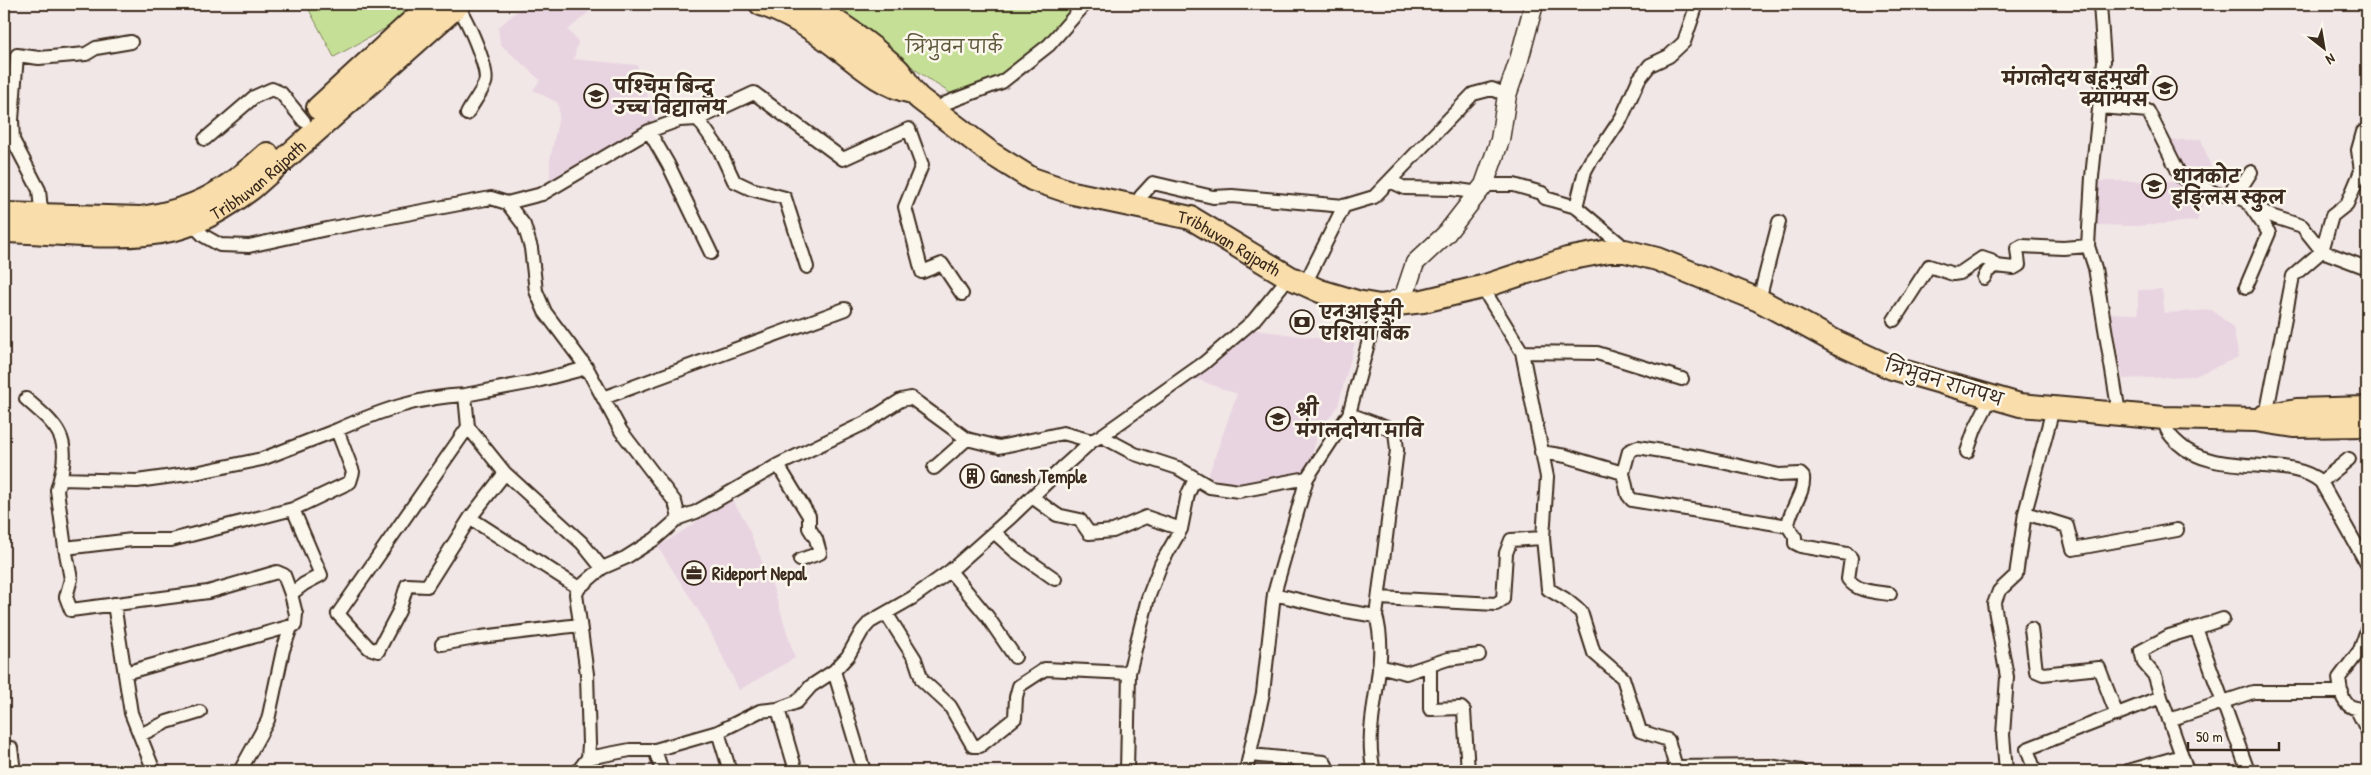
<svg xmlns="http://www.w3.org/2000/svg" width="2371" height="775" viewBox="0 0 2371 775" font-family="'Patrick Hand','Playpen Sans Deva',sans-serif">
<rect width="100%" height="100%" fill="#f2e7e7"/>
<filter id="ink" filterUnits="userSpaceOnUse"><feTurbulence type="fractalNoise" baseFrequency=".02" numOctaves="2"/><feDisplacementMap in="SourceGraphic" scale="10" xChannelSelector="R" yChannelSelector="G"/><feConvolveMatrix kernelMatrix="1 2 1 2 8 2 1 2 1" color-interpolation-filters="sRGB"/></filter>
<g filter="url(#ink)">
<path fill="#e8d4e0" d="M525 4H541L547 10 554 4H583L590 11 568 30 578 41 574 59 637 65 657 123 550 184V160L559 116 558 103 533 90 540 80 500 44 498 28Z
M2201 139 2212 170 2208 191 2197 221 2135 226 2093 225 2100 181H2183L2167 141Z
M2162 289 2165 313 2212 310 2233 327 2239 357 2195 376 2123 379 2110 313 2138 314V290Z
M1234 327 1355 343 1338 406 1318 433 1308 471 1290 479 1239 487 1208 476 1237 394 1182 374Z
M731 499 744 518 774 590 795 658 739 690 705 621 658 547Z"/>
<path fill="#c5e096" stroke="#80855a" d="M306 4H429L334 57Z
M831 4H1073L1050 44 1017 70 950 93C907 67 871 32 831 4Z"/>
<g fill="none" stroke-linecap="round" stroke-linejoin="round">
<g stroke="#3b2a1e" stroke-width="16">
<path id="street" d="M2100 4 2104 61 2092 177 2088 246 2095 268 2119 413
M457 6C466 17 490 70 485 83 481 93 472 104 467 114
M2100 107 2148 111 2181 177 2217 194 2233 195 2247 201 2269 233 2246 287
M935 110 946 103 1002 82 1049 45 1085 4
M698 119 719 149 734 181 751 189 785 198 807 267
M649 131 668 164 711 253
M205 139 254 97 272 89 281 93 304 121
M1390 181 1405 188 1452 189 1479 193
M1484 185H1514L1542 193 1545 198 1576 207 1619 243 1625 251
M2233 195V188L2242 186 2251 172
M507 203 542 194 649 131 679 120 698 119 754 93 843 159 909 129 922 165 905 207 922 272 942 264 962 294
M2252 204 2271 216 2302 226 2322 251
M1135 207 1141 196 1153 183 1213 197 1232 196 1344 206 1374 197 1473 94 1492 89 1507 95
M1576 207 1585 171 1591 160 1604 144 1622 117 1639 79 1650 65 1669 56 1684 42 1697 4
M42 219 39 190 13 140 12 120 17 55 39 58 86 54 96 48 131 42
M189 221 204 236 220 245 249 246 327 229 491 198 507 203 524 225 531 248 536 291 545 312 587 368 621 431 675 502 679 518
M2322 251 2332 216 2347 204 2361 171 2358 150 2363 132 2367 129
M1289 277 1253 321 1204 363 1101 436 1135 454 1178 468 1210 487 1239 491 1307 478
M1984 278 1988 271 1996 266
M1305 284 1344 206
M1482 287 1522 352 1547 477 1543 538 1548 589 1565 599 1581 612 1594 653 1623 678 1640 731 1668 740 1677 771
M1759 300 1779 222
M1894 320 1929 266 1953 274 1960 273 1982 258 1991 261 1996 266 2014 268 2019 265 2017 249 2022 246 2063 248 2088 246
M1522 352 1597 353 1682 379
M587 368 533 382 465 395 468 427 505 473 582 543 602 568
M603 398 845 309
M26 399C56 425 72 437 60 479
M1349 414 1395 431 1397 450 1376 616C1391 667 1361 720 1374 771
M2266 416 2293 276 2322 251 2367 268
M2164 418C2166 431 2169 435 2179 444 2215 478 2289 454 2321 482L2367 564
M468 427 338 614 369 648 378 651 399 611 407 585 427 586 470 518 505 473
M1541 452 1566 456 1623 473 1628 495 1632 500 1788 526 1795 537V543L1801 546 1847 554 1851 558 1848 579C1857 592 1876 592 1890 594
M1967 452 1975 429 1991 397
M778 465 809 516V528L816 539 820 553 800 560
M934 468 967 439
M1623 473 1629 451 1638 447 1704 458 1779 475 1800 474 1803 477C1805 494 1789 509 1788 526
M2321 482 2349 459
M1032 497 1057 515 1080 520 1089 533 1113 531 1146 517 1181 529
M293 509 171 540H132L65 548 57 490 60 479 137 481 195 473 262 459 337 430
M2025 513 2067 526 2073 549 2177 530
M470 518 579 588
M994 532 1015 551 1055 579
M65 548 71 579 66 597 71 610 208 592 277 572 284 575 291 594
M950 571 987 616 1015 657
M1274 594 1340 610 1376 616
M1379 598 1496 604 1503 599 1506 553 1511 540 1543 538
M114 604 131 713 154 771
M886 613 915 659 922 680 950 706 973 746H980L1015 718 1016 697 1019 686 1045 669 1129 673
M2196 628 2223 619
M2031 629 2036 671 2043 674 2099 668 2117 715
M2367 630 2360 650 2339 678C2341 690 2341 706 2356 708L2367 730
M442 644 481 637 579 625
M1379 666 1406 673 1448 659 1479 655
M1430 666V709L1461 708 1464 711 1468 771
M834 671 864 771
M125 673 295 625 296 614 291 594 304 584 321 575 293 509 350 482 353 472 337 430C380 411 418 397 465 395
M2161 697 2155 676 2144 663 2141 651 2169 636 2196 628 2248 771
M778 709 796 771
M2169 720 2253 692H2342
M718 732 730 771
M140 735 167 722 200 712
M4 748H11L14 771
M655 750 662 771
M1250 755 1324 762 1326 765V771
M2182 756 2187 771
M588 758 630 750H655L718 732 760 711 778 709 797 702 811 686 834 671 848 656 862 631 870 622 912 598 950 571 1011 517 1062 468 1092 441 1101 436
M1676 767 1769 766 1801 771
M240 771 268 720 283 650 291 627
M578 771 588 758 589 744 587 674 576 594 579 588 602 568 625 558 655 539 679 518 696 512 778 465 865 423 901 400 911 398 967 439 999 447 1063 433 1092 441
M1127 771 1129 673 1148 598 1161 564 1181 529 1188 494 1195 479
M1246 771 1263 693 1274 594 1307 478 1349 414 1372 329 1380 306
M2006 771 2003 735 2007 677 1994 604 1999 591 2016 575 2025 513 2053 409
M2035 771 2027 749 2161 697 2182 756 2128 771"/>
</g>
<g stroke="#3b2a1e" stroke-width="21">
<path id="secondary" d="M1386 304 1404 296 1415 263 1446 234 1484 185 1500 140 1507 95 1519 60 1534 4"/>
</g>
<g stroke="#3b2a1e" stroke-width="26">
<g id="highway">
<path d="M761 4C787 13 812 28 834 45 859 64 880 85 912 92"/>
<path id="s1" d="M807 4C838 21 870 44 896 68 906 77 909 90 920 99L992 154 1032 179 1073 193 1191 218 1289 277 1320 291 1357 302 1380 306 1423 301 1482 287 1567 259 1609 251H1625L1657 259 1759 300 1836 342 1892 368 2020 405 2164 418 2255 420 2294 426 2367 425"/>
<path d="M318 108 431 4"/>
<path d="M4 214 141 218C197 210 225 192 267 154"/>
<path id="s2" d="M4 231C58 232 122 242 175 229 203 222 228 206 252 188L459 4"/>
<path d="M2265 416 2297 410 2367 408"/>
</g>
</g>
<use href="#street" stroke="#fbf7ec" stroke-width="12"/>
<use href="#secondary" stroke="#fbf7ec" stroke-width="18"/>
<use href="#highway" stroke="#f9deab" stroke-width="22"/>
</g>
</g>
<defs>
<g id="university-ring" transform="scale(1.25)"><circle r="9.5" fill="#fbf7ec" stroke="#3b2a1e" stroke-width="1.5"/><path d="M0-5L7-2L0 1L-7-2ZM-4 1L0 2.5L4 1V4Q0 6-4 4Z" fill="#3b2a1e"/></g>
<g id="school-ring" transform="scale(1.25)"><circle r="9.5" fill="#fbf7ec" stroke="#3b2a1e" stroke-width="1.5"/><path d="M0-5L7-2L0 1L-7-2ZM-4 1L0 2.5L4 1V4Q0 6-4 4Z" fill="#3b2a1e"/></g>
<g id="bank-ring" transform="scale(1.25)"><circle r="9.5" fill="#fbf7ec" stroke="#3b2a1e" stroke-width="1.5"/><path d="M-6-4H6V4H-6ZM0-2.3a2.3 2.3 0 1 0 0 4.6a2.3 2.3 0 1 0 0-4.6Z" fill="#3b2a1e"/></g>
<g id="building-ring" transform="scale(1.25)"><circle r="9.5" fill="#fbf7ec" stroke="#3b2a1e" stroke-width="1.5"/><path d="M-4-6H4V6H1V3H-1V6H-4ZM-2.5-4.3h1.7v1.8h-1.7ZM.8-4.3h1.7v1.8H.8ZM-2.5-1h1.7V.8h-1.7ZM.8-1h1.7V.8H.8Z" fill="#3b2a1e"/></g>
<g id="office-ring" transform="scale(1.25)"><circle r="9.5" fill="#fbf7ec" stroke="#3b2a1e" stroke-width="1.5"/><path d="M-6-3h4V-5.5h4V-3h4V5H-6ZM-1-4.5V-3h2v-1.5ZM-6 0V1H6V0Z" fill="#3b2a1e"/></g>
</defs>
<g fill-rule="evenodd">
<use href="#university-ring" x="2165" y="88"/>
<use href="#school-ring" x="596" y="96"/>
<use href="#school-ring" x="2154" y="186"/>
<use href="#bank-ring" x="1302" y="322"/>
<use href="#school-ring" x="1278" y="419"/>
<use href="#building-ring" x="972" y="476"/>
<use href="#office-ring" x="694" y="573"/>
</g>
<g text-anchor="middle" dominant-baseline="central" stroke-width="5" stroke-linejoin="round" paint-order="stroke">
<g font-size="18" fill="#5e583c" stroke="#fbf7ec">
<text x="954" y="46">त्रिभुवन पार्क</text>
</g>
<g font-size="18" font-weight="bold" fill="#3b2a1e" stroke="#fbf7ec" text-anchor="start">
<text x="2148" y="78" text-anchor="end">मंगलोदय बहुमुखी<tspan x="2148" dy="21">क्याम्पस</tspan></text>
<text x="614" y="86">पश्चिम बिन्दु<tspan x="614" dy="21">उच्च विद्यालय</tspan></text>
<text x="2172" y="176">थानकोट<tspan x="2172" dy="21">इङ्लिस स्कुल</tspan></text>
<text x="1320" y="312">एनआईसी<tspan x="1320" dy="21">एशिया बैंक</tspan></text>
<text x="1296" y="409">श्री<tspan x="1296" dy="21">मंगलदोया मावि</tspan></text>
<text x="990" y="476">Ganesh Temple</text>
<text x="712" y="573">Rideport Nepal</text>
</g>
<g font-size="18" fill="#3b2a1e" stroke="#fbf7ec">
<text stroke="none"><textPath href="#s2" startOffset="269">Tribhuvan Rajpath</textPath></text>
<text stroke="none"><textPath href="#s1" startOffset="496">Tribhuvan Rajpath</textPath></text>
<text transform="translate(1944 382) rotate(17)">त्रिभुवन राजपथ</text>
</g>
</g>
<rect width="2371" height="775" fill="none" stroke="#fbf7ec" stroke-width="20"/>
<rect x="10" y="10" width="2351" height="755" fill="none" stroke="#3b2a1e" stroke-width="2" filter="url(#ink)"/>
<g transform="translate(2324 48) rotate(149)" stroke="#fbf7ec" stroke-width="4" paint-order="stroke">
<path d="M0-4L9 19L0 12L-9 19Z" fill="#3b2a1e"/>
<text y="-8" font-size="14" font-weight="bold" text-anchor="middle" fill="#3b2a1e">N</text>
</g>
<path d="M2188 742v8h91v-8" fill="none" stroke="#3b2a1e" stroke-width="2.5"/>
<text x="2196" y="742" font-size="15" fill="#3b2a1e" stroke="#fbf7ec" stroke-width="4" paint-order="stroke">50 m</text>
</svg>
